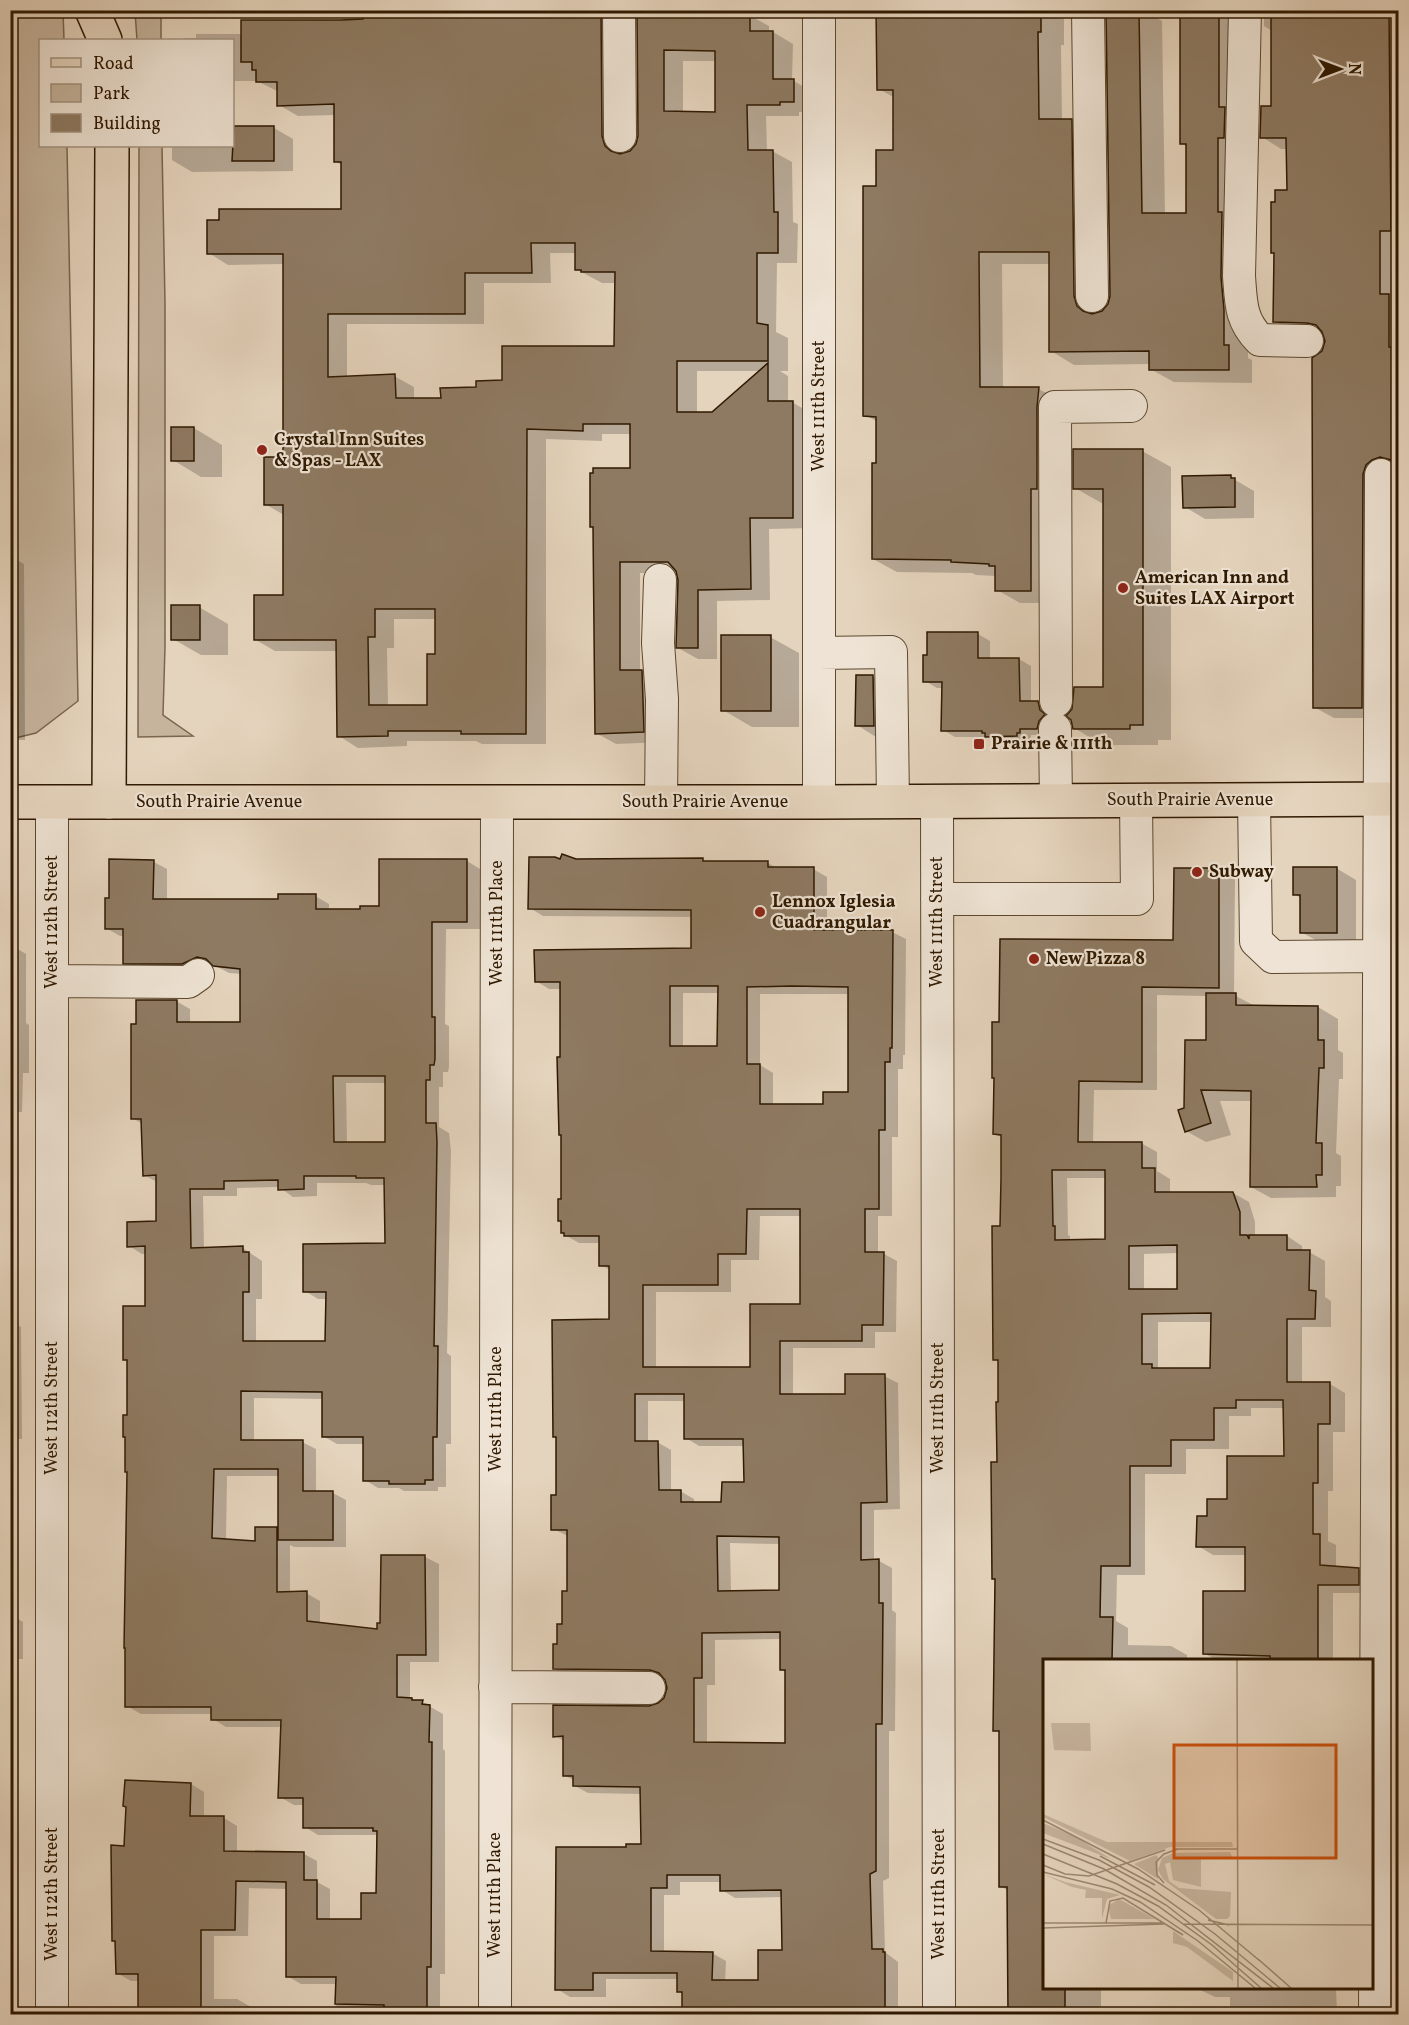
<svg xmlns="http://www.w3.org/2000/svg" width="1409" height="2025" viewBox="0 0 1409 2025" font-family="Vollkorn,serif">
<rect width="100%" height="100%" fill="#e5d4bd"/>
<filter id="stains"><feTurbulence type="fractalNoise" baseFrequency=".00333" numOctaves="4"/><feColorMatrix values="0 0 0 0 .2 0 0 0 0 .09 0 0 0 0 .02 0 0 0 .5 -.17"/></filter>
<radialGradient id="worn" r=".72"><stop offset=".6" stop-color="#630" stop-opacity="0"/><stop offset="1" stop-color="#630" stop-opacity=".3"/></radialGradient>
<path fill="#c6b49d" stroke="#7a664e" stroke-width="1.5" d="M10 11H63L64 40H40V146H67L78 701 36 733 11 739Z
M135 11H161V40H137Z
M139 146H162L165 303V647L163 715 193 736 138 737Z"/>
<path fill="#0003" fill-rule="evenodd" d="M504 10H609L623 155 629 153 637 146 639 136V15H749L769 26V32H773L793 44 792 80 813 92 814 112H799V116H766L767 151H772L792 162 793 222 798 224 797 263H777L776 332 788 338V371H780L788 376V402H792L812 414 813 528 769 529 770 600 717 601V659H698L678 648 679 580 678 573H640V671L661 682 663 742 616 744 596 733 632 469 631 434H602V441L546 439V744H482L476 741H407V746L358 748 339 736 338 651H275L256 640 284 596V515L265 504 284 458V264L228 265 209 253 343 210V166L335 161V115L298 116 279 105V92L257 81H232V40H184V38H196V34H242L341 21 504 17ZM683 61H716L717 113H683ZM550 253H576V269L602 283H616V348L442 399H414V387L394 376 347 377V324H484V283H551ZM697 371H761L712 413H697ZM394 619H437V655L429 706H388L387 648H394Z
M877 10H1049L1064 19V45H1061L1062 120H1071L1095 134 1098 314 1109 306 1112 296 1107 10H1143L1162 21 1165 215H1187V147L1182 143 1187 10H1230L1248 325V358L1252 360V383L1174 382 1150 369V364L1074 365 1051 351V264H1002L1003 389H1039L1062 402 1055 603H1020L997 590V576L976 575 972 573 897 572 873 559 878 422 865 415 878 187 895 151V98L879 89Z
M1264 10H1398V469L1392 470 1381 718H1334L1314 707 1323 352 1326 341 1324 333H1295L1275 321V254L1273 252 1276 203 1288 192V149H1281L1262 137 1272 107V31L1264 26Z
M232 127 274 128 293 139V171L192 172 172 160V146H232Z
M194 428 222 445V477H201L173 460Z
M1142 451 1171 467V740H1158V745H1103L1074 728 1105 689V505L1075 488Z
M1230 477 1254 491V518L1205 519 1185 507Z
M10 556 24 564 25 740H10Z
M199 607 228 624V655H201L173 639Z
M978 634 990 641V660L1019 659 1031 666V703H1038L1050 710 1049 735H1031V739H1028V742L999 743 989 737H955L943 730 944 688H937L925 681Z
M770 637 799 653V727H752L723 710Z
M873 677 893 688 876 737 857 725Z
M702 860 706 862 768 863 778 869H813L827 877V931L892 932 906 939 905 1055H903V1069H898V1137H892V1216H878V1254H884L897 1261 896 1332H875V1348H793V1395H847L884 1376 898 1383 900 1509 874 1510V1561H879L892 1568V1610L896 1613 895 1731H889V1878L883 1881 885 1952 898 1962V2014H687L684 2013V1995L678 1991V1979H606V1997H570L557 1989 628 1848 643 1846 642 1794 588 1793 575 1786V1781L564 1775V1741L555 1736 659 1705 665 1698 668 1689 665 1677 568 1676 554 1669 568 1593V1536L553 1529 558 1496 610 1321V1270L601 1265V1243H579L565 1235 563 1200 561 989H549L536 981 693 950V917L543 916 530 908 576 861ZM683 993H720L719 1048H683ZM760 994H850V1094L825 1106H773V1073L760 1065ZM760 1216H802V1306L752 1368 656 1369V1292H731V1260H759ZM648 1401H685L686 1438 699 1446H745V1484L723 1504H694V1499L680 1491 671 1492V1450L657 1442 648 1443ZM730 1543 781 1544V1592L731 1593ZM781 1639V1669L787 1673V1744L707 1743V1685H715V1640ZM680 1882H722V1890L735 1898 782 1897 783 1952 760 1982H725L726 1961 712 1953 664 1952V1895H680Z
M467 861 480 869 481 929H446L445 1024 449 1026V1067L448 1072H443V1087H439V1127L449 1133 451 1151 447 1353 451 1356V1444H446V1487H438V1491H404L399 1488H378L365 1480V1444H337L323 1436V1399L254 1398V1442H302L316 1449V1493H333L346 1500V1547H294L290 1545V1593H306L320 1601V1624L379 1630 381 1624 382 1557H425L439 1564V1662H410V1699L422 1702 443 1714V1749L445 1751V1974H440V2014H336L337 1984H301L287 1976V1889L249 1888 248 1936H214V1999H237L251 2007V2014H140V1981H131L117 1973 126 1847 191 1784 204 1792V1818H224L237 1826V1853L304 1854 317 1861V1882L330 1889V1921H362L377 1895 378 1835H318L305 1827V1805H294L280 1797 282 1727H226L213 1719V1714H141L127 1706 129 1472 127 1438 124 1437 128 1417V1361L125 1359 147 1308V1254H142L129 1246 157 1223V1182L144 1175 143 1124 132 1118 138 1026 176 1001 190 1009V1024H241L242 974 229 973 212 964 197 971H138L125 963 124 936H120L106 928 111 900 154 862 167 869V900H279L315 896 329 904V911H362L380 908ZM346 1083H387V1144L347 1143ZM317 1183H366L371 1185H386V1244L305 1291 318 1299H328L327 1343 256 1342V1299H262V1261L243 1248 204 1249 203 1196H237V1188L279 1187 293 1197 317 1196ZM227 1476H280V1530L276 1528 256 1543 226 1541Z
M1336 868 1356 880V943H1321L1301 932V898L1294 894Z
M1175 870H1219L1235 879 1234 995 1257 1007H1318L1338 1019V1050L1343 1053V1079H1339L1336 1153 1341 1156V1186H1336V1197L1271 1198 1251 1187 1253 1101H1220L1231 1135 1206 1142 1186 1131 1185 1109 1207 1042V996L1157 995V1090H1094L1093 1143H1141L1157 1152V1171L1170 1179V1193H1233L1249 1202 1255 1222V1236H1287L1302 1246V1252H1309L1325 1261V1297L1331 1301V1327H1302V1384H1330L1345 1393V1432H1333V1491H1328V1541L1336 1545V1568L1358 1570 1374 1579V1593H1333V1660H1217L1205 1654 1247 1593V1555H1213L1198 1546 1209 1518 1286 1457 1285 1408H1251V1416H1229V1449H1186V1474H1145V1575H1117L1116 1621 1128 1628V1645L1171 1646 1187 1655V1660H1044V1988H1101V2008H1080V2014H1013L1010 2013 1009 1891 1000 1886 1001 1734 995 1730 996 1580 993 1579 998 1464 999 1362 994 1359 1001 1228 1003 1138 995 1134 1001 1023 1175 942ZM1067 1178H1106V1241H1070V1236L1068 1235ZM1178 1253V1290H1144V1254ZM1158 1322H1212V1370H1158Z
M10 889 12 890 11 945 26 954V1023L29 1025V1073H23L22 1112H10Z
M10 1321 21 1327 22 1439H15L16 1554H10Z
M10 1614 23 1622V1659H10Z
M1196 1988H1336L1337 2014H1230V1997H1215Z"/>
<path fill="#8e7a62" stroke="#2f1900" stroke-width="1.5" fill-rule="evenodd" d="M502 10H601L602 136 605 146 611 151 620 154 630 151 636 144 638 136 637 14 750 13V31H773V79H794V102H780V105H747L748 150H773L774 212H778V253H757V323L768 325V361H677V412H712L768 363V401H793V518H750L751 589 698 590V648H676L678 580 676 571 668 562H620V670H642L644 732 595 734 593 527H590V473H593V468H630V424H583V431L527 429 526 734H461V731H388V736L337 737 336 640H254V595H283V505H264V457H283V254H207V220H219V209H341V162H334V104L277 106V82H256V70H252V62H241V20H341L363 19V17L502 15ZM664 50 715 51V112L664 111ZM531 243H575V270H581V272H615L614 346H502V380L476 381V387L440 388 441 398H396L395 374 328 377V314H465V273H532ZM375 609H435V654H427V705H369L368 637H375Z
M876 10H1041V32H1038L1039 119H1072L1074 296 1077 306 1083 311 1092 314 1102 311 1108 304 1110 296 1106 10H1139L1142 213H1186V144H1180V17H1185V10H1219V107H1225L1224 138H1218V212H1222L1221 277 1224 310V345H1229V370H1149V351L1049 352V252H979L980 387H1039L1037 407V489H1031V591H995V566H989V564L951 562V560L872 559V463H876V417L863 416V186H876V150H893V90H877Z
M1271 10H1389L1391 231H1380V294H1389V347H1398V473L1396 466 1391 460 1380 457 1372 460 1366 465 1363 474 1362 708H1313L1312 358 1322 351 1325 341 1322 332 1316 325 1307 323 1273 322 1274 253H1271V202H1275V190H1287L1286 138H1260L1261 106H1271Z
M234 126H274V161H232Z
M171 427H194V461H171Z
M1073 449H1143V725H1130V729H1073L1071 720 1066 716 1072 709 1074 687H1103V489H1073Z
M1231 475V478H1235V507L1183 508 1182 476Z
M171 605H200V640H171Z
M927 632H978V658H1019L1020 701H1038L1040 710 1045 714 1039 721 1037 729H1020V733H1017V736L985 737V733H982V731H941L942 682H923V655H927Z
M721 635H771V711H721Z
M856 675H873L874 726H855Z
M562 854 576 859 703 858V861H768V867H814V930H893L892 1048H890V1062H885V1130H879V1209H865V1252H884L883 1325H862V1341H780V1394H845V1374H885L887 1502 861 1503V1560L879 1559V1603H883L882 1724H876V1871L870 1874 872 1949H883V1952H885V2014H682V1992H677V1973H593V1990H555L556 1847H626V1844H641L640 1787 573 1786V1776H563V1736L553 1737V1705L649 1706 658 1703 664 1698 667 1688 665 1680 659 1673 650 1670 553 1669V1644H557V1624H562V1591H567V1530H551V1495H556V1437H553L552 1320 609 1319V1266H599V1236H564V1233H561V1221H558V1199H561V1135H559L557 1057H560V982H535L534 950 691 948V910L528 909 529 857H555L560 859ZM670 986H718L717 1046H670ZM792 986 848 987V1092H823V1104H760V1064H747V987ZM747 1209H800V1304H750V1367H643V1285H718V1254H746ZM635 1394H684V1439H743L744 1482H722L721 1502H681V1490H659L658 1441H635ZM717 1536 779 1537V1590L718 1591ZM780 1632V1670H785V1743L694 1742V1678H702V1633ZM667 1875H720V1891L781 1890 782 1950H758V1980H712L713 1952 651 1951V1888H667Z
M109 859 154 860 153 899H278V894H316V909H360V906H379V859H467V922H432V1017H435V1059L434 1065H430V1080H426V1123H436L437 1142 434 1346H438L437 1437H433V1480H425V1484H389V1481H363V1437H322V1392L241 1391V1440H303V1491H333V1540H278V1469H214L212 1538 255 1541V1527H277V1592L307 1591V1621L377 1629V1623H380L381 1555H425L426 1655H397V1697L412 1698V1700H423L422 1704 430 1705 429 1742H432L431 1967H427V2014H384V2005L335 2004 336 1977H286V1882L236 1881 235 1930H201V2014H138V1974H116L115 1941H112L111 1845 124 1846 126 1807 123 1806 125 1780 191 1783 190 1816H224V1851L304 1852V1880H317V1919H361V1893H376L377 1831H373V1828H303V1798H278L281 1720H211V1707H125V1648H124L127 1472H125V1437H123V1415H127V1360H123V1306H145V1246L127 1247V1222L156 1221V1175L143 1176 141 1119H131V1024H136V1000H177V1022H240V969L213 966 206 959 197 957 182 964H123V929H105V898H109ZM333 1076H385V1142H334ZM304 1176H356V1178H384L385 1243 303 1244V1292H326L325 1341H243V1292H249V1252H243V1246L191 1248 190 1189H224V1181L278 1180V1190L304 1189Z
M1293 867H1337V933H1300V895H1293Z
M1174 868H1219V988L1142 987V1082L1079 1081 1078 1142H1142V1168H1155V1192H1233L1240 1212V1235H1247L1249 1239V1235H1287V1250H1310L1309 1290 1316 1291 1315 1319H1287V1382H1330V1424H1318V1483H1313V1534H1320V1565L1359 1568V1585H1318V1660H1270V1656L1203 1654V1591H1245V1547H1196L1197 1516H1207V1499H1227V1456H1284L1283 1400H1236V1408H1214V1440H1171V1466H1130V1566H1101L1100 1617H1113L1112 1660H1044V1988H1065V2014H1008L1007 1887H999V1731H993L995 1579H992L991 1462H997L996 1402H998V1360H993L992 1226H1000L1001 1178V1135L993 1134 994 1078H992V1022H999L1000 939 1173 940ZM1052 1170H1105V1239L1055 1240V1226H1053ZM1177 1245V1289H1129V1246ZM1211 1313 1210 1368H1152V1364H1142V1314Z
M1206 993H1236V1005L1318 1006V1040H1324V1068H1319L1316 1143H1322V1175H1316L1317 1187H1250L1251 1091 1201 1090 1211 1123 1185 1132 1178 1110 1184 1108 1185 1040H1206Z"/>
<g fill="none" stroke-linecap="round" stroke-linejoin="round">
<g stroke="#5c482f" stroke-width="34">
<path id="minor" d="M619 10 620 136
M819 10V802
M1088 10 1092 296
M1245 10 1239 276C1241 302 1240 320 1260 340L1307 341
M660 580 658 643 662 699 661 802
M819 653 891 652 893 802
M1056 701 1055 407 1131 406
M1055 729 1056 801
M1254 800 1256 941 1273 957 1379 956
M937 801 939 2014
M52 802V2014
M937 899H1137L1136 800
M52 981 188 982 198 975
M495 1687 649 1688
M495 2014 497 803
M1375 2014 1381 475"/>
</g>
<g stroke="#2f1900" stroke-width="36">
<path id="major" d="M10 802H819L1398 799"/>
</g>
<g stroke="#2f1900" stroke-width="36">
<path id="highway" d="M92 10 105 40
M109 802 112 146"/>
</g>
<use href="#minor" stroke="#eee3d4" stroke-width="32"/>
<use href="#major" stroke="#e5d4bd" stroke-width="33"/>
<use href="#highway" stroke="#e5d4bd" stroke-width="33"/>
</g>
<g fill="#8f2418" stroke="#eee3d4" stroke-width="2">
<circle cx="262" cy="450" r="6"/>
<circle cx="1123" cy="588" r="6"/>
<rect x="973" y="738" width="12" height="12" rx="3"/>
<circle cx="1197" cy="872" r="6"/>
<circle cx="760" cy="912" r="6"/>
<circle cx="1034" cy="959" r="6"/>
</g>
<g text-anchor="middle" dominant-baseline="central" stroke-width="4.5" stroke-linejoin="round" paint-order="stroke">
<g font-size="18" fill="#2f1900" stroke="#eee3d4">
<text transform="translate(819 406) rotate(-90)">West 111th Street</text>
<text x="1190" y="800">South Prairie Avenue</text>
<text x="219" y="802">South Prairie Avenue</text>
<text x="705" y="802">South Prairie Avenue</text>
<text transform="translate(52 922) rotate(-90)">West 112th Street</text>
<text transform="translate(937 922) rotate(-90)">West 111th Street</text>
<text transform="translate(497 923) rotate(-90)">West 111th Place</text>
<text transform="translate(52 1408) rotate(-90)">West 112th Street</text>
<text transform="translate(938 1408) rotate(-90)">West 111th Street</text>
<text transform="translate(496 1409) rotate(-90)">West 111th Place</text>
<text transform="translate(52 1894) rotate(-90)">West 112th Street</text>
<text transform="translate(939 1894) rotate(-90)">West 111th Street</text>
<text transform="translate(495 1895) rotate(-90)">West 111th Place</text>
</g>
<g font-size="18" font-weight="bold" fill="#2f1900" stroke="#eee3d4" text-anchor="start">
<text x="274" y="440">Crystal Inn Suites<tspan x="274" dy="21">&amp; Spas - LAX</tspan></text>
<text x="1135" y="578">American Inn and<tspan x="1135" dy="21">Suites LAX Airport</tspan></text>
<text x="991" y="744">Prairie &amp; 111th</text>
<text x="1209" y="872">Subway</text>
<text x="772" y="902">Lennox Iglesia<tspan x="772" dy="21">Cuadrangular</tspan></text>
<text x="1046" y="959">New Pizza 8</text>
</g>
</g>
<g transform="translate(1043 1659)">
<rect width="330" height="330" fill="#e5d4bd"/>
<path d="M8 64H47L48 92 11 91ZM0 155 64 183H189L190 188H127L87 202 0 158ZM0 164 31 177 68 200 0 174ZM187 193 190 199H158V228L130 221 127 203 122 205 126 222 136 229 188 233 187 257 184 260H173L120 220 115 211 119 199 131 194ZM113 196 115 198V220L91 205ZM0 215 22 223 77 236 64 240 59 260V239H42L43 231 29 228ZM76 240 112 260H68L65 247ZM130 272 190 313V322L144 288 130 284Z" fill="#c6b49d"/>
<path fill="none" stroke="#9c8971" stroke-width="1.5" d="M194 1 195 329M0 161 95 210 156 251 217 302M0 180 56 201 106 228 172 275 237 329M0 185 61 210 123 246 230 329M132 190H195M0 195 74 225 115 247 169 286 218 329M57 197 112 226M0 206 22 215 46 217 122 191M0 213 69 230 97 243 155 282 212 329M121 224 114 216 113 203 121 195 135 190M165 261 186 266M0 264H119M63 264 67 242 80 239 140 276M140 265 330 266M0 269 121 265M215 300 248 329"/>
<path fill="#cc4f0a" fill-opacity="0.15" stroke="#cc4f0a" stroke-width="3" d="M131 86H293V199H131Z"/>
<rect width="330" height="330" fill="none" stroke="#2f1900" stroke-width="3"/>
</g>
<rect width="1409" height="2025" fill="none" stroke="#e5d4bd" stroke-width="36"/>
<rect x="12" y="12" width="1385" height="2001" fill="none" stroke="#2f1900" stroke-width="3"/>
<rect x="18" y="18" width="1373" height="1989" fill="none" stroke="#2f1900" stroke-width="1.5"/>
<rect x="39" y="39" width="195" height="108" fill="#eee3d4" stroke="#a2927f" stroke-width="1.5"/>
<rect x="51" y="58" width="30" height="9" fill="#e5d4bd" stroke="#a2927f" stroke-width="1.5"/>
<text x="93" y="69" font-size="18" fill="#2f1900">Road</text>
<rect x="51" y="84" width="30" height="18" fill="#c6b49d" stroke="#a2927f" stroke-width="1.5"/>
<text x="93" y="99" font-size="18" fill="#2f1900">Park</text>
<rect x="51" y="114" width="30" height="18" fill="#8e7a62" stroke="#a2927f" stroke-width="1.5"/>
<text x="93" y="129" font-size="18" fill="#2f1900">Building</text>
<g transform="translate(1340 69) rotate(90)" stroke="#eee3d4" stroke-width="4.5" paint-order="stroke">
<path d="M0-4.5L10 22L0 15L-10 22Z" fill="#2f1900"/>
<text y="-9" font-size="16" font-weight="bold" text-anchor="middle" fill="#2f1900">N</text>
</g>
<rect width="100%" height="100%" filter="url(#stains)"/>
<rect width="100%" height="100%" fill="url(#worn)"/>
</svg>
